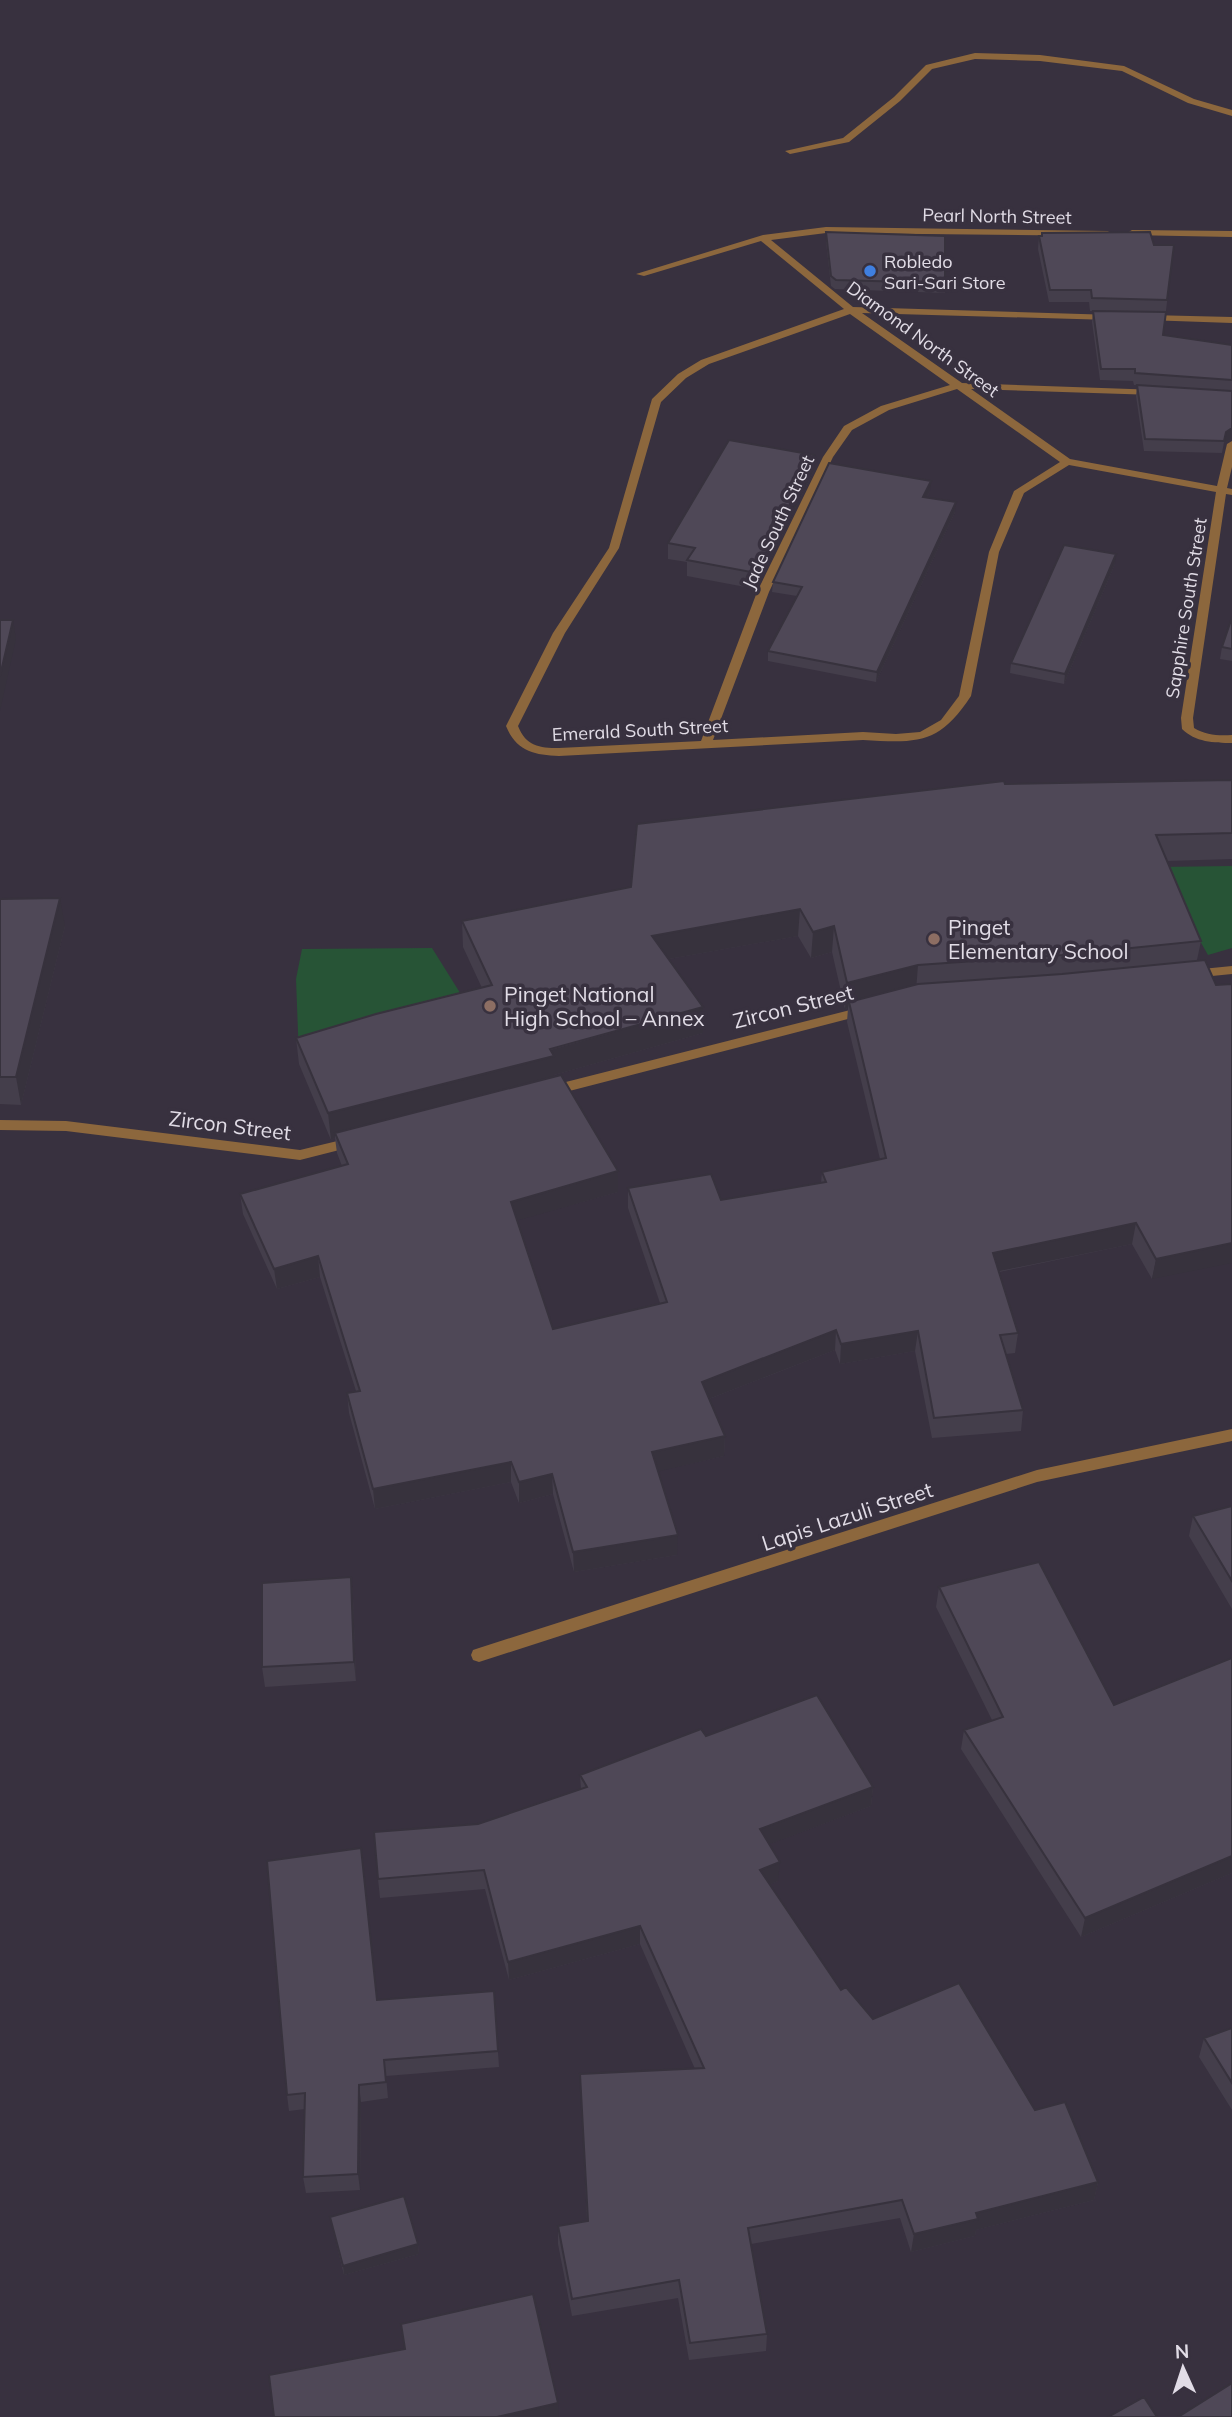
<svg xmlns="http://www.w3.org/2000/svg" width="1232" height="2417" viewBox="0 0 1232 2417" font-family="Mulish,sans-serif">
<rect width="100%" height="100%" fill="#38313f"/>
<path fill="#275436" d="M1232 866V948L1208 955 1158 867Z
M432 948 472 1012 299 1058 296 979 302 949Z"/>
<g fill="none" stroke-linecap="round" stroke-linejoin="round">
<path fill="#8c673d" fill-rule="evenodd" d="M975 53 1040 55 1124 66 1194 99 1232 110V116L1188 103 1122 71 1040 61 975 59 932 69 900 101 849 142 790 154 785 151 843 138 894 97 926 65Z
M826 227 1108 231 1110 233 1105 236 826 233 771 240 853 307 1114 315 1116 317 1111 320 862 313 962 383 1159 390V394L1155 395 971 389 1070 459 1217 486 1227 444 1232 441V467L1227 488 1232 489V495L1226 494 1193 718 1194 728C1206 735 1218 736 1232 735V743C1214 743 1195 742 1182 729L1181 718 1216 492 1069 465 1024 493 999 552 971 696C939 745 917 743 863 740L559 756C534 755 516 751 506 726L553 633 609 548 652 399 678 374 701 360 844 309 761 241 644 276 636 274 763 235ZM850 314 950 385 881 406 844 426 823 457 757 592 701 741 559 748C539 748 526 746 518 726L565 633 619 548 661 402 686 378 709 364ZM957 389 1060 462 1014 491 989 552 959 696 941 720 920 732 896 734 863 732 713 740 769 592 833 457 852 430 889 410Z
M1132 230 1232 231V237L1129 235 1127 233Z
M1149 315 1232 317V323L1146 320V316Z
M1232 966V974L1192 978 1186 974 1192 970Z
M866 1006 873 1010 871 1013 550 1096 543 1091 550 1086Z
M0 1120 66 1121 300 1150 354 1137 361 1142 359 1145 300 1160 66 1131 0 1130Z
M1232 1429V1441L1037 1482 479 1662 473 1660 471 1655 473 1650 479 1648 1037 1470Z"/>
</g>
<path fill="#443e4b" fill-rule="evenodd" d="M826 232 945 283V293L835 289 831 286 826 242Z
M1042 233 1154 245H1174L1163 335 1232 345V439L1224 443 1222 453 1144 451 1136 396 1137 385H1134L1133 381 1100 380 1092 322 1093 311H1090L1089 302H1049L1038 249 1039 236H1041Z
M814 470 756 589 687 576V562L668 559V543Z
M930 491 927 497 955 512 876 682 768 661V651L797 596 772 592 773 582Z
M1115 564 1064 684 1010 673 1011 663Z
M1232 617V661L1220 659 1222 647Z
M1232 780V859L1167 861 1201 941 1197 960 1216 985 1152 1279 1132 1244 999 1272 1018 1333 1015 1353 1006 1354 1023 1410 1021 1431 932 1438 915 1351 840 1364 835 1350 709 1399 725 1436 724 1456 658 1471 677 1555 574 1572 553 1494 519 1503 511 1482 375 1509 349 1413 347 1393 356 1391 320 1277 277 1289 243 1214 240 1194 342 1166 337 1153 335 1138 331 1140 299 1064 296 1038 482 988 463 947 462 921 631 887 1005 784ZM798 936 811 958 832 952 845 1009 848 1008 847 1022 880 1159 822 1172 821 1183 721 1200 628 1188V1208L660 1303 553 1329 517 1220 618 1192V1171L554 1077V1075L703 1033V1007L669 959Z
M0 899 65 926 21 1105 0 1104Z
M1232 1506V1609L1189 1536 1193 1516Z
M351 1577 353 1596 356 1681 265 1687 262 1667Z
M939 1587 1114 1705 1232 1658V1873L1081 1937 961 1749 964 1730 992 1720 936 1607Z
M706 1736 873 1787 871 1806 769 1844 778 1881 770 1884 841 1990 873 2019 1035 2110 1098 2182 1094 2200 976 2230 975 2236 911 2252 900 2218 751 2244 767 2334 766 2351 689 2360 678 2298 572 2316 558 2244V2226L587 2222 580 2074 695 2069 640 1944 509 1980 485 1889 380 1898 378 1879 478 1824 581 1789 580 1775Z
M494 1991 499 2067 386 2076 388 2098 361 2102 360 2190 306 2193 303 2177 305 2109 289 2111 287 2095 377 2000Z
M1232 2028V2110L1199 2057 1204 2038Z
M330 2217 418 2244 419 2254 344 2275 332 2226Z"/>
<path fill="#37323d" d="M1232 428V439L1224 443 1222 453 1226 432Z
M814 455V470L756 589V573Z
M931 481 930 491 922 507 923 497Z
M956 502 955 512 876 682 877 672Z
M1116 554 1115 564 1064 684 1065 674Z
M13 620 16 639 0 711V676Z
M60 898 65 926 21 1105 16 1077Z
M800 909 798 936 652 962V936Z
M834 926 832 952 811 958 813 932Z
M918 965 916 991 849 1002 848 1008 845 1009 847 983Z
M703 1007V1033L554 1075V1083L335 1133V1138L331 1140 328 1113Z
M618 1171V1192L512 1222 511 1202Z
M1136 1223 1132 1244 990 1273 993 1253Z
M1232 1243V1263L1152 1279 1156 1259Z
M318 1256 320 1277 277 1289 274 1269Z
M836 1330 835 1350 701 1402 702 1382Z
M918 1331 915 1351 840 1364 841 1344Z
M725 1436 724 1456 652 1473V1452Z
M511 1462V1482L375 1509 373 1489Z
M552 1474 553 1494 519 1503V1482Z
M678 1535 677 1555 574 1572 573 1552Z
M351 1577 353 1596 356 1681 354 1662Z
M873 1787 871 1806 759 1848 760 1829Z
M1232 1845V1873L1081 1937 1085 1918Z
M780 1862 778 1881 759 1889 760 1870Z
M640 1926V1944L509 1980 508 1962Z
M359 2085 361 2102 360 2190 358 2174Z
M1098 2182 1094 2200 976 2230 975 2236 911 2252 914 2234 976 2213Z
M418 2244 419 2254 344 2275 343 2266Z
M558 2403 559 2417H497Z"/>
<path fill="#4f4857" stroke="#37323d" stroke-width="2" d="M826 232 945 236V283L836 280 831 276Z
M1150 232 1154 245H1174L1167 300 1092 298 1091 290H1050L1039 236H1042V233Z
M1093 311 1166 312 1163 335 1232 345V380L1135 373V369H1101Z
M1137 385 1232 391V428L1226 432 1224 441 1145 439Z
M729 440 814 455 756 573 687 560 695 548 668 543Z
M829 463 931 481 923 497 956 502 877 672 768 651 802 587 773 582Z
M1064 545 1116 554 1065 674 1011 663Z
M1232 617V649L1222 647Z
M0 620H13L0 676Z
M1232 780V833L1156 835 1201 941 1062 955 918 965 847 983 834 926 813 932 800 909 652 936 703 1007 550 1049 554 1056 328 1113 296 1038 376 1014 492 985 462 921 631 887 637 824 1004 781 1005 784Z
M60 898 16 1077H0V899Z
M1205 960 1216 985 1232 984V1243L1156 1259 1136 1223 993 1253 1018 1333 1000 1335 1023 1410 934 1418 918 1331 841 1344 836 1330 702 1382 725 1436 652 1452 678 1535 573 1552 552 1474 519 1482 511 1462 373 1489 347 1393 360 1391 318 1256 274 1269 240 1194 348 1164 335 1133 561 1075 618 1171 511 1202 553 1329 667 1302 628 1188 711 1174 721 1200 826 1182 822 1172 886 1158 849 1002 918 984 1062 974Z
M1232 1506V1581L1193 1516Z
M1039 1562 1114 1705 1232 1658V1856L1085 1918 964 1730 1003 1717 939 1587Z
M351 1577 354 1662 262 1667V1583Z
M817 1695 873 1787 760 1829 780 1862 760 1870 841 1990 846 1987 873 2019 959 1983 1035 2110 1065 2102 1098 2182 976 2213 978 2219 914 2234 902 2200 748 2228 767 2334 690 2343 679 2280 572 2299 558 2226 588 2221 580 2074 704 2068 640 1926 508 1962 484 1870 378 1879 374 1832 478 1824 587 1787 580 1775 701 1729 706 1736Z
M361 1848 377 2000 494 1991 498 2051 384 2060 386 2082 359 2085 358 2174 303 2177 305 2093 287 2095 267 1861Z
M1232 2028V2083L1204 2038Z
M404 2196 418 2244 343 2266 330 2217Z
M533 2294 558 2403 497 2417H274L269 2375 405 2349 401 2324Z
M1232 2383V2417H1178Z
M1144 2397 1157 2417H1108Z"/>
<circle fill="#3f7fe0" stroke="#38313f" stroke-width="2.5" cx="870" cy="271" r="7"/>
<g fill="#8d6e63" stroke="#38313f" stroke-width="2.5">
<circle cx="934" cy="939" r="7"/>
<circle cx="490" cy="1006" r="7"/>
</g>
<g text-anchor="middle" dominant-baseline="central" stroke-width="7" stroke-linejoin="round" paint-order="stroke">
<g font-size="18" fill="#e1dce6" stroke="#38313f">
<text transform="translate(997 216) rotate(1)">Pearl North Street</text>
<text transform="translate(923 339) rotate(36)">Diamond North Street</text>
<text transform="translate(778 522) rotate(-65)">Jade South Street</text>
<text transform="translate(1186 608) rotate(-81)">Sapphire South Street</text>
<text transform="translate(640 730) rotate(-3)">Emerald South Street</text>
</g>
<g font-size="18" fill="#e1dce6" stroke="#38313f" text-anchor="start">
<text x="884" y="261">Robledo<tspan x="884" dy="21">Sari-Sari Store</tspan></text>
</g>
<g font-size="21" fill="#e1dce6" stroke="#38313f" text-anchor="start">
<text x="948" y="927">Pinget<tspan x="948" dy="24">Elementary School</tspan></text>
<text x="504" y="994">Pinget National<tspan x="504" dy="24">High School – Annex</tspan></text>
</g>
<g font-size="21" fill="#e1dce6" stroke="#38313f">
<text transform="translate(793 1006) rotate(-14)">Zircon Street</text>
<text transform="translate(230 1125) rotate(7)">Zircon Street</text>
<text transform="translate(847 1516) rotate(-18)">Lapis Lazuli Street</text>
</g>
</g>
<g transform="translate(1183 2368) rotate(357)" stroke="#38313f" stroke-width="5" paint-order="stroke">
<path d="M0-5L12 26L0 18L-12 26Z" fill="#e1dce6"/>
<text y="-10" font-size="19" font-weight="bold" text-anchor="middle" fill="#e1dce6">N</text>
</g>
</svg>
